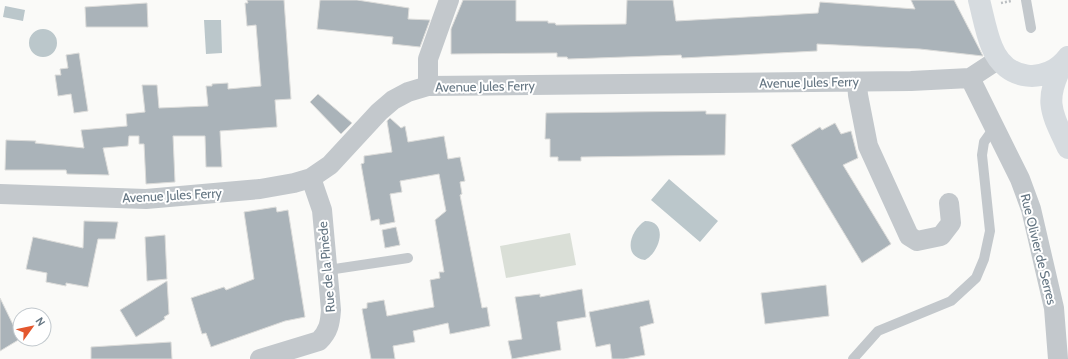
<svg xmlns="http://www.w3.org/2000/svg" width="1068" height="359" viewBox="0 0 1068 359" font-family="Cabin,sans-serif">
<rect width="100%" height="100%" fill="#fafaf8"/>
<path fill="#dadfd7" d="M570 233 576 265 506 278 500 246Z"/>
<path fill="#bbc7cb" d="M5 6 25 10 23 21 3 17Z
M221 20 222 53 206 54 204 20Z
M29 43a14 14 0 1 1 28 0a14 14 0 1 1-28 0Z
M669 179 718 221 700 242 651 200Z
M645 221C669 221 660 252 645 260 622 257 630 230 645 221Z"/>
<path fill="#aab3b9" stroke="#dcdcda" d="M247 0H284L291 99 275 100 277 127 220 131 222 167H206L205 136H173L175 182 146 184 144 144H139V136H129L128 146 103 148 109 175 67 174 66 170H5L6 140 36 141 35 143 84 148 81 130 127 126 126 114 145 112 142 85H157L159 108 208 106 206 86H212V84L228 83V89L261 86 256 25 247 26 245 3H248Z
M320 0H357L409 8 408 19 430 20 420 47 392 44 393 37 317 29Z
M463 0H516V21H548V23H555L556 25 626 24 627 0H673L676 21 818 13 820 2 915 9 911 0H954L983 56 920 49 817 44V51L682 58 681 55 568 59 567 57H557V53L451 54V29Z
M147 3 148 27H86L85 7Z
M79 53 88 111 74 113 71 94 58 96 55 75H61L60 69 68 68 66 55Z
M318 94 352 123 341 134 310 102Z
M706 111V114H726L725 155 581 157V161H558V157H550V139H545L546 113Z
M390 118 401 128 405 126 408 142 444 136 448 159 460 157 465 181 460 182 462 194 460 195 482 308 487 307 490 326 450 334 448 323 413 331 415 342 393 346 395 359H371L362 309 367 308V303L384 300 387 316 434 307 430 280 440 278 439 272H444L435 220 446 211 439 174 400 181 402 192 390 194 395 222 380 225 379 219 371 221 361 164 364 163V156L392 152 387 121Z
M835 123 841 134 851 131 858 158 843 165 891 244 862 263 791 145 820 127 822 130Z
M276 207 277 212 288 210 305 317 285 321 211 347 206 333 202 334 191 298 224 287 226 290 254 279 244 212Z
M84 221 118 222 115 239H98L88 287 66 283V286L46 282 47 273 26 269 33 237 83 248Z
M396 227 400 245 385 248 382 230Z
M165 235 167 279 147 281 145 237Z
M167 281 169 314 164 317 165 319 136 337 120 310Z
M826 285 829 316 765 324 761 293Z
M582 289 586 317 557 322 561 350 512 359 508 341 522 339 515 297 540 294V297Z
M0 298 20 339 0 351Z
M649 300 654 323 640 327 645 355 624 359H612L610 344 596 347 589 312Z
M171 342 172 359H91V347Z"/>
<g fill="none" stroke-linecap="round" stroke-linejoin="round">
<path stroke="#bbbfc2" stroke-width="2.5" stroke-dasharray="2 2" stroke-linecap="butt" d="M1001 3 1011 1"/>
<path stroke="#c3c8cc" stroke-width="10" d="M1026 0 1031 28
M328 270 408 258
M853 359 878 331 951 301 976 278 984 259 990 231 982 155 984 142 994 128"/>
<path stroke="#c3c8cc" stroke-width="20" d="M970 78 1020 179 1031 209 1054 308 1058 359
M857 82 858 95 868 146 909 236 917 241 941 236 951 223 949 203
M428 86V59L449 0
M0 194 146 199 260 189 294 183 311 178 330 165 379 112 393 100 408 92 428 86 911 81 970 78 999 59
M260 359 319 341C329 331 330 323 331 310L322 210 311 178"/>
<path stroke="#d6dbdf" stroke-width="22" d="M979 0C983 15 986 33 992 47 1006 82 1047 85 1068 57
M1062 65C1043 102 1052 113 1068 148"/>
</g>
<g text-anchor="middle" dominant-baseline="central" stroke-width="4" stroke-linejoin="round" paint-order="stroke">
<g font-size="13" fill="#657683" stroke="#fff">
<text transform="translate(809 82) rotate(-1)">Avenue Jules Ferry</text>
<text transform="translate(485 86) rotate(-1)">Avenue Jules Ferry</text>
<text transform="translate(172 195) rotate(-3)">Avenue Jules Ferry</text>
<text transform="translate(1039 249) rotate(76)">Rue Olivier de Serres</text>
<text transform="translate(326 267) rotate(-95)">Rue de la Pinède</text>
</g>
</g>
<g transform="translate(32 327) rotate(57)"><circle r="19" fill="#ffffff" stroke="#c1c8cd"/>
<path d="M0-3L7 15L0 10L-7 15Z" fill="#e4572e"/>
<text y="-6" font-size="11" font-weight="bold" text-anchor="middle" fill="#657683">N</text>
</g>
</svg>
